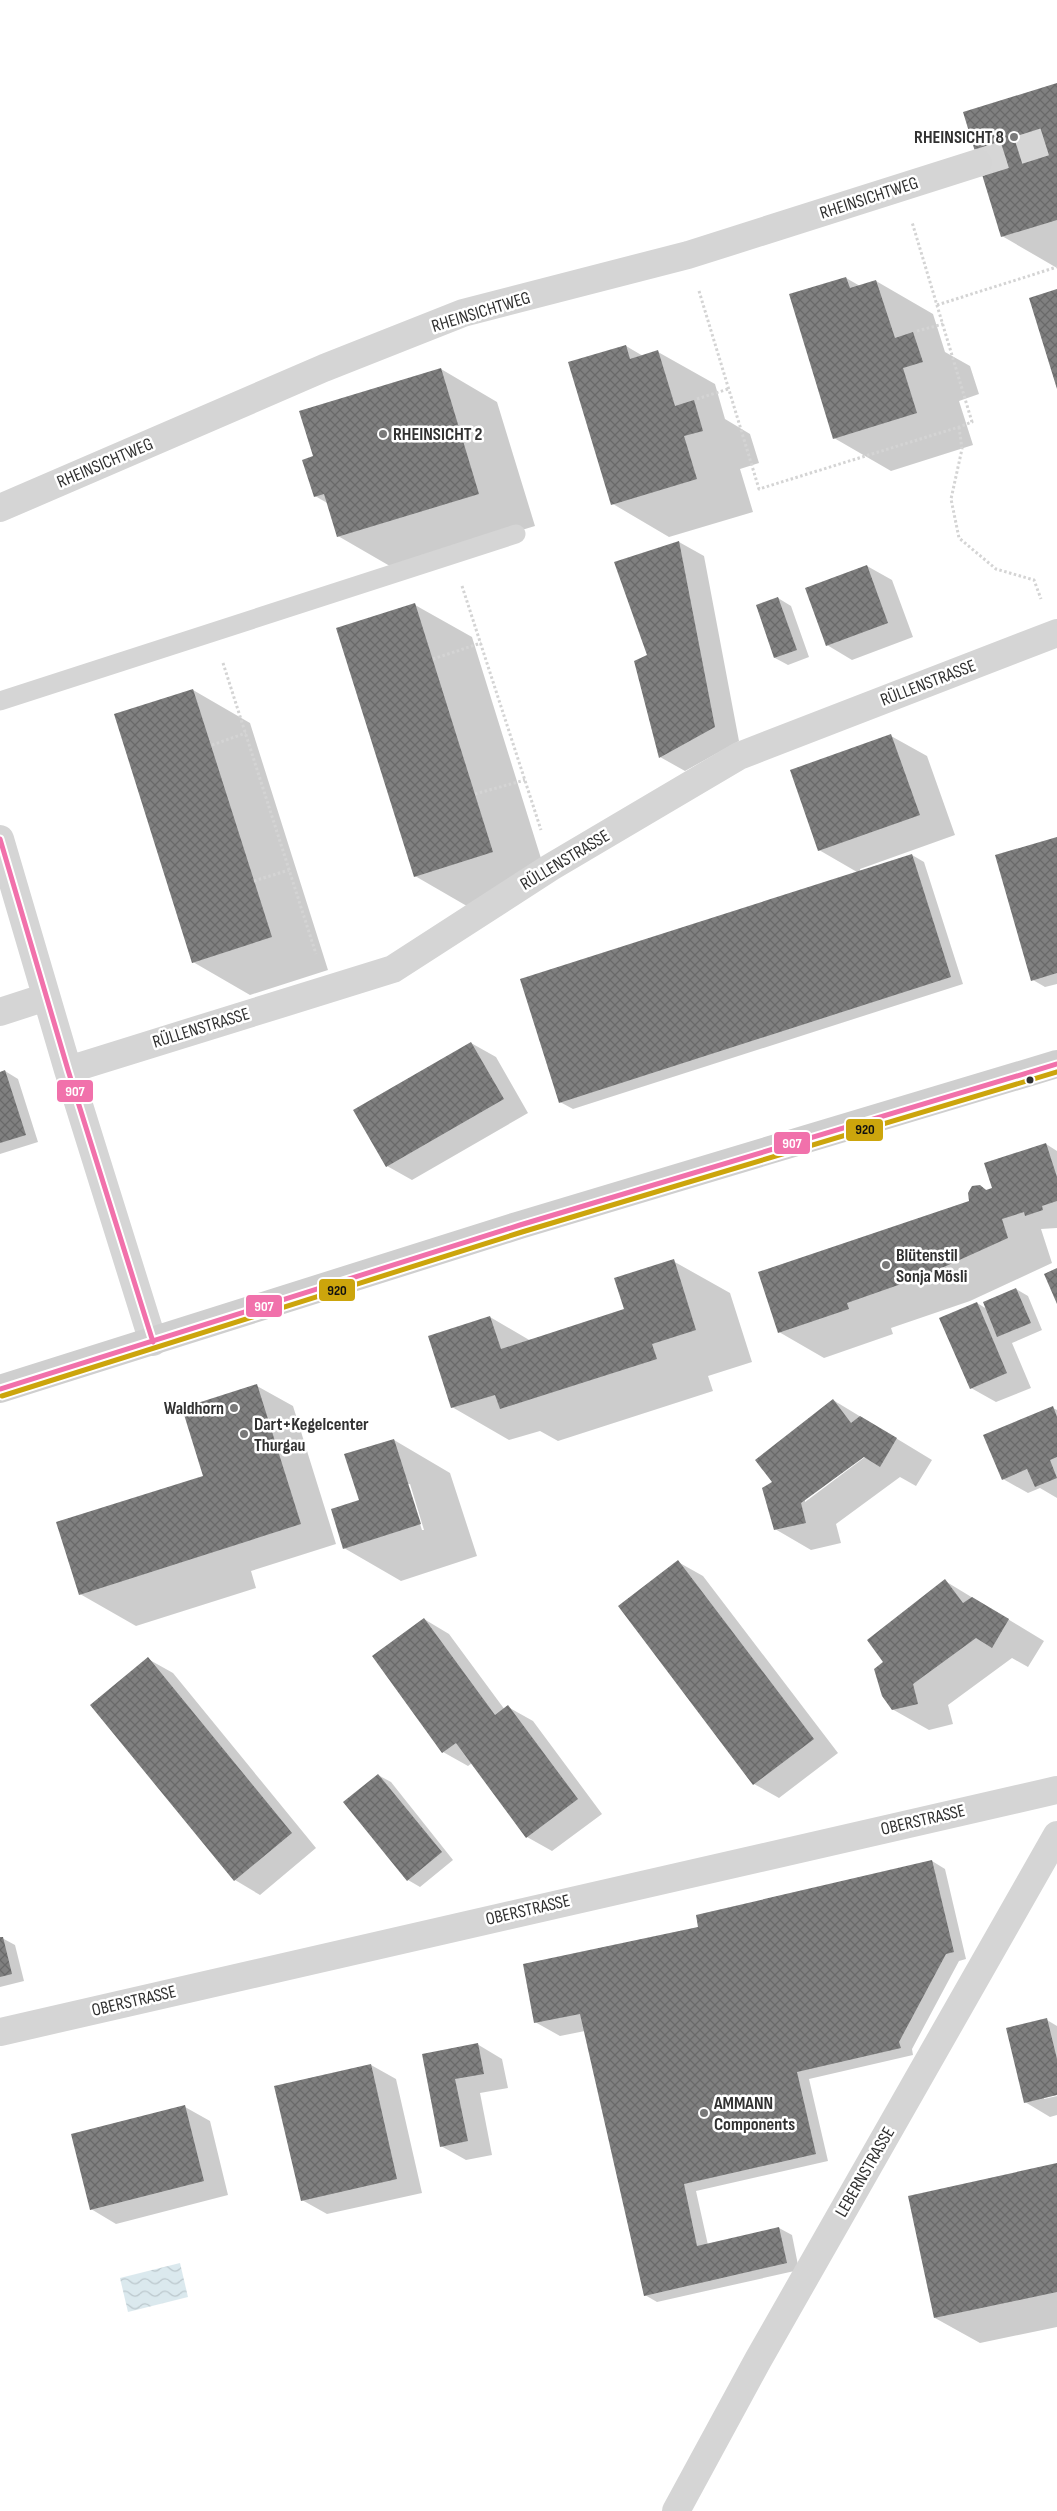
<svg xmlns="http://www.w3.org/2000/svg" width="1057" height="2511" viewBox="0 0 1057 2511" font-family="'Sofia Sans Condensed',sans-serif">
<defs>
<pattern id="water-waves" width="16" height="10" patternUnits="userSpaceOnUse" patternTransform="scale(1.25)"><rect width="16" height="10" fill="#dbe9ee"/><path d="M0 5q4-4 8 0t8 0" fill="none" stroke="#bcc8cd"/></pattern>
<pattern id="building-cross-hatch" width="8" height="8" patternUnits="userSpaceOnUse" patternTransform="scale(1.25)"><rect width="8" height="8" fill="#808080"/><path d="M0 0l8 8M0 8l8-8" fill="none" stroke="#696969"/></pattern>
</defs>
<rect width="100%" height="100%" fill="#fff"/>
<path fill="url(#water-waves)" d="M180 2263 188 2297 128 2312 120 2278Z"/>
<path fill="#0003" fill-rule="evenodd" d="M1057 84V268L1002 236Z
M846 278 860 286 876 281 933 314 945 352 970 366 979 394 959 401 973 445 891 471 834 438Z
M626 346 643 356 658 352 715 384 725 419 750 434 759 463 740 469 753 512 669 537 613 504Z
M441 369 497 402 535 526 395 569 338 536 329 504 315 496 314 457Z
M679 542 704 556 739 741 685 771 660 757 648 655 616 563Z
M867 566 892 580 913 637 852 660 827 645Z
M778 598 791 606 809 657 788 665 775 658 758 606Z
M415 605 472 637 549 884 472 909 415 876Z
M193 690 250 723 328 970 250 995 193 962Z
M891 736 927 756 955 835 860 869V871L912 855 924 862 963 984 573 1109 560 1102 857 872 819 850Z
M1057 838V984L1045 987 1033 980Z
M471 1043 496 1057 528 1113 412 1180 387 1166Z
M5 1071 18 1079 38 1142 0 1154V1073Z
M1046 1144 1057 1151V1228L1041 1229 1052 1263 970 1301 891 1328 893 1334 824 1358 779 1332 970 1202 980 1186 988 1191 994 1189Z
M673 1261 730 1293 752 1362 708 1376 713 1391 558 1441 540 1431 509 1440 452 1407 490 1317 531 1341 625 1310Z
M1016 1289 1028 1296 1042 1330 1012 1343 1031 1388 996 1402 971 1388 977 1303 987 1309Z
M257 1386 293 1406 336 1544 251 1571 256 1588 136 1626 80 1594 205 1477Z
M833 1400 932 1460 916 1486 900 1477 836 1524 841 1543 811 1550 775 1529 774 1482ZM868 1452 869 1454 805 1502V1499Z
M1053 1408 1057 1410V1498L1040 1488 1028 1493 1003 1479Z
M394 1440 450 1473 477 1556 401 1581 344 1548 360 1500ZM407 1484H410L424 1530H422Z
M678 1562 703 1576 838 1753 779 1798 754 1784Z
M945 1581 1044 1641 1028 1667 1012 1658 948 1705 953 1724 929 1730 892 1709 885 1663Z
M424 1619 449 1634 505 1710 508 1707 533 1721 602 1814 552 1851 527 1837 472 1763 468 1766 443 1752Z
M148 1659 173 1673 316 1848 260 1895 235 1880Z
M378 1775 391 1782 453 1860 420 1887 408 1880Z
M932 1861 945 1869 966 1959 959 1961 912 2049 913 2055 809 2079 828 2161 696 2191 708 2245 779 2228 792 2235 799 2270 657 2302 645 2295 585 2031 560 2036 535 2022 700 1928Z
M2 1938 15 1945 24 1981 0 1987V1939Z
M1047 2020 1057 2026V2094L1044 2097V2099L1057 2096V2115L1050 2117 1025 2102Z
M477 2044 502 2059 508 2088 480 2093 492 2155 466 2160 441 2146 423 2055Z
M371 2065 396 2079 422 2193 327 2214 302 2200Z
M185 2107 210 2121 228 2195 116 2224 91 2209Z
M1057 2164V2327L980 2343 935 2318Z"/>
<path fill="url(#building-cross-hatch)" d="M1057 83V220L1001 237 963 112Z
M846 277 850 288 876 280 895 338 913 332 923 362 903 368 917 413 833 439 789 294Z
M1057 289V389L1029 298Z
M626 345 630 359 658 350 675 406 694 400 703 431 684 436 697 479 611 505 568 362Z
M441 368 479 494 337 537 324 494 314 497 302 460 313 456 299 411Z
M679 541 715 727 659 758 634 661 647 655 614 562Z
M867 565 888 623 826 646 805 588Z
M778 597 797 650 774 658 756 605Z
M415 603 493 852 414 877 336 628Z
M193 689 272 937 192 963 114 714Z
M891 734 920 815 818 851 790 770Z
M1057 837V973L1031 981 995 855Z
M912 854 951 977 559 1103 520 979Z
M471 1042 504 1099 386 1167 353 1110Z
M5 1070 26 1135 0 1143V1072Z
M1046 1143 1057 1177V1201L1042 1206 1043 1210 1025 1216 1024 1212 1002 1219 1008 1238 924 1276 847 1303 849 1309 778 1333 758 1272 969 1201 968 1193 972 1186 980 1185 986 1190 992 1188 984 1163Z
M674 1259 696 1330 652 1344 657 1359 500 1409 495 1395 451 1408 428 1336 490 1316 501 1349 624 1309 614 1278Z
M1057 1268V1304L1044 1274Z
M1016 1288 1031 1323 997 1337 983 1302Z
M977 1302 1007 1373 970 1389 939 1318Z
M257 1384 301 1524 79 1595 56 1522 203 1476 182 1408Z
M833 1399 851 1423 860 1416 897 1438 880 1467 864 1457 801 1503 806 1523 774 1530 762 1488 772 1482 755 1460Z
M1053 1406 1057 1417V1457L1050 1460 1057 1478 1035 1487 1027 1469 1002 1480 983 1435Z
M394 1439 421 1524 343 1549 331 1509 359 1500 344 1454Z
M678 1560 814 1739 753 1785 618 1606Z
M945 1579 963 1603 972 1597 1009 1619 992 1648 976 1638 913 1684 918 1704 892 1710 882 1696 874 1669 883 1662 867 1640Z
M424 1618 495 1715 508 1705 578 1799 526 1838 456 1743 442 1753 372 1656Z
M148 1657 292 1833 234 1881 90 1705Z
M378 1774 442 1852 407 1881 343 1802Z
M932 1860 954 1952 946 1954 899 2042 901 2048 797 2072 816 2154 684 2184 697 2246 779 2227 787 2263 644 2296 580 2014 534 2023 523 1964 698 1927 696 1915Z
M0 1937H3L12 1974 0 1977Z
M1047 2018 1057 2059V2095L1024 2103 1006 2028Z
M478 2043 484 2074 455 2079 468 2141 440 2147 422 2054Z
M371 2064 397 2179 301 2201 274 2086Z
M185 2105 204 2181 90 2210 71 2134Z
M1057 2163V2292L934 2318 908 2196Z"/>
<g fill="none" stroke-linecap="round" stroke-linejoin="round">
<path stroke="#d6d6d6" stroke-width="28" stroke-dasharray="28 14" stroke-linecap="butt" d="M978 163 1057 138"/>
<path stroke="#d4d4d4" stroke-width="3" stroke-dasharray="2.5 2.5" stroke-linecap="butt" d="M699 291 759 489 959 427 972 422 912 222
M937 305 1057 267
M917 331 943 324
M697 399 728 389
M959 427 962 449 951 499 959 538 996 569 1034 580 1041 599
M462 586 541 830
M433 659 481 643
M223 663 316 954
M212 745 246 733
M475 794 525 780
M254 881 289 870"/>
<path stroke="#d5d5d5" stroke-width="19" d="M0 701 516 534"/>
<path stroke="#d5d5d5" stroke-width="28" d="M0 508 324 368 463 313 688 255 978 163
M0 839 68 1070 153 1342
M0 1012 46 997
M68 1070 393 969 551 867 739 756 1057 633
M0 2032 1057 1790
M676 2511 758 2360 1057 1835"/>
<path stroke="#cfcfcf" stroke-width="28" d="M0 1389 520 1225 1057 1064"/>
<g stroke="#fff" stroke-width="9">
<path id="bus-1" d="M0 839 68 1070 153 1342
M0 1389 520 1225 1057 1064"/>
</g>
<g stroke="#fff" stroke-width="9">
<path id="bus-2" d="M2 1396 522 1232 1057 1072"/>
</g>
<use href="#bus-1" stroke="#f171ab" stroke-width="5"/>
<use href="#bus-2" stroke="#cca50c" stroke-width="5"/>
</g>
<g fill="#797979" stroke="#fff" stroke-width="2">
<circle cx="1014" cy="137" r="5"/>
<circle cx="383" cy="434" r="5"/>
<circle cx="886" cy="1265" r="5"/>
<circle cx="234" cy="1408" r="5"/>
<circle cx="244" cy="1434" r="5"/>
<circle cx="704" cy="2113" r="5"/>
</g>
<circle fill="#313131" stroke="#fff" stroke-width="2" cx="1030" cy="1080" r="4.5"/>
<g text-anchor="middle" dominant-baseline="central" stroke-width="5" stroke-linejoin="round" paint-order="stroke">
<g font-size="18" font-weight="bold" fill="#313131" stroke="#fff" text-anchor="start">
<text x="1004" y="137" text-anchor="end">RHEINSICHT 8</text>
<text x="393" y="434">RHEINSICHT 2</text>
<text x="896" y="1255">Blütenstil<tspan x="896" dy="21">Sonja Mösli</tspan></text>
<text x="224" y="1408" text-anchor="end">Waldhorn</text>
<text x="254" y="1424">Dart+Kegelcenter<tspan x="254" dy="21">Thurgau</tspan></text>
<text x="714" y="2103">AMMANN<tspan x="714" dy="21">Components</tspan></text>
</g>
<g font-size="18" fill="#313131" stroke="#fff">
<text transform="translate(869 198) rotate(-18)">RHEINSICHTWEG</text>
<text transform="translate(481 312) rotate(-17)">RHEINSICHTWEG</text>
<text transform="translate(105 463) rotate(-23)">RHEINSICHTWEG</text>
<text transform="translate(928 683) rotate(-21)">RÜLLENSTRASSE</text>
<text transform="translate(565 860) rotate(-31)">RÜLLENSTRASSE</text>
<text transform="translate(201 1028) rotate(-17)">RÜLLENSTRASSE</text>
<text transform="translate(923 1820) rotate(-13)">OBERSTRASSE</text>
<text transform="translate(528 1910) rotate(-13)">OBERSTRASSE</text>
<text transform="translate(134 2001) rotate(-13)">OBERSTRASSE</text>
<text transform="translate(865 2172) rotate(-60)">LEBERNSTRASSE</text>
</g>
</g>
<g stroke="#fff" stroke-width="2">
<rect x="56" y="1079" width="38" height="24" rx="5" fill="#f171ab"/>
<rect x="845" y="1118" width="39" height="24" rx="5" fill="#cca50c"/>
<rect x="773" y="1131" width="38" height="24" rx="5" fill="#f171ab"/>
<rect x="318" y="1278" width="38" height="24" rx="5" fill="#cca50c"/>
<rect x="245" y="1294" width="38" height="24" rx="5" fill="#f171ab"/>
</g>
<g font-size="14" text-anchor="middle" font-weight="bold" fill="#fff">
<text x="75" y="1096">907</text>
<text x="792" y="1148">907</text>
<text x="264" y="1311">907</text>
</g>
<g font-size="14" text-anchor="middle" font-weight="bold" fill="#111">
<text x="865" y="1134">920</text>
<text x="337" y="1295">920</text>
</g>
</svg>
